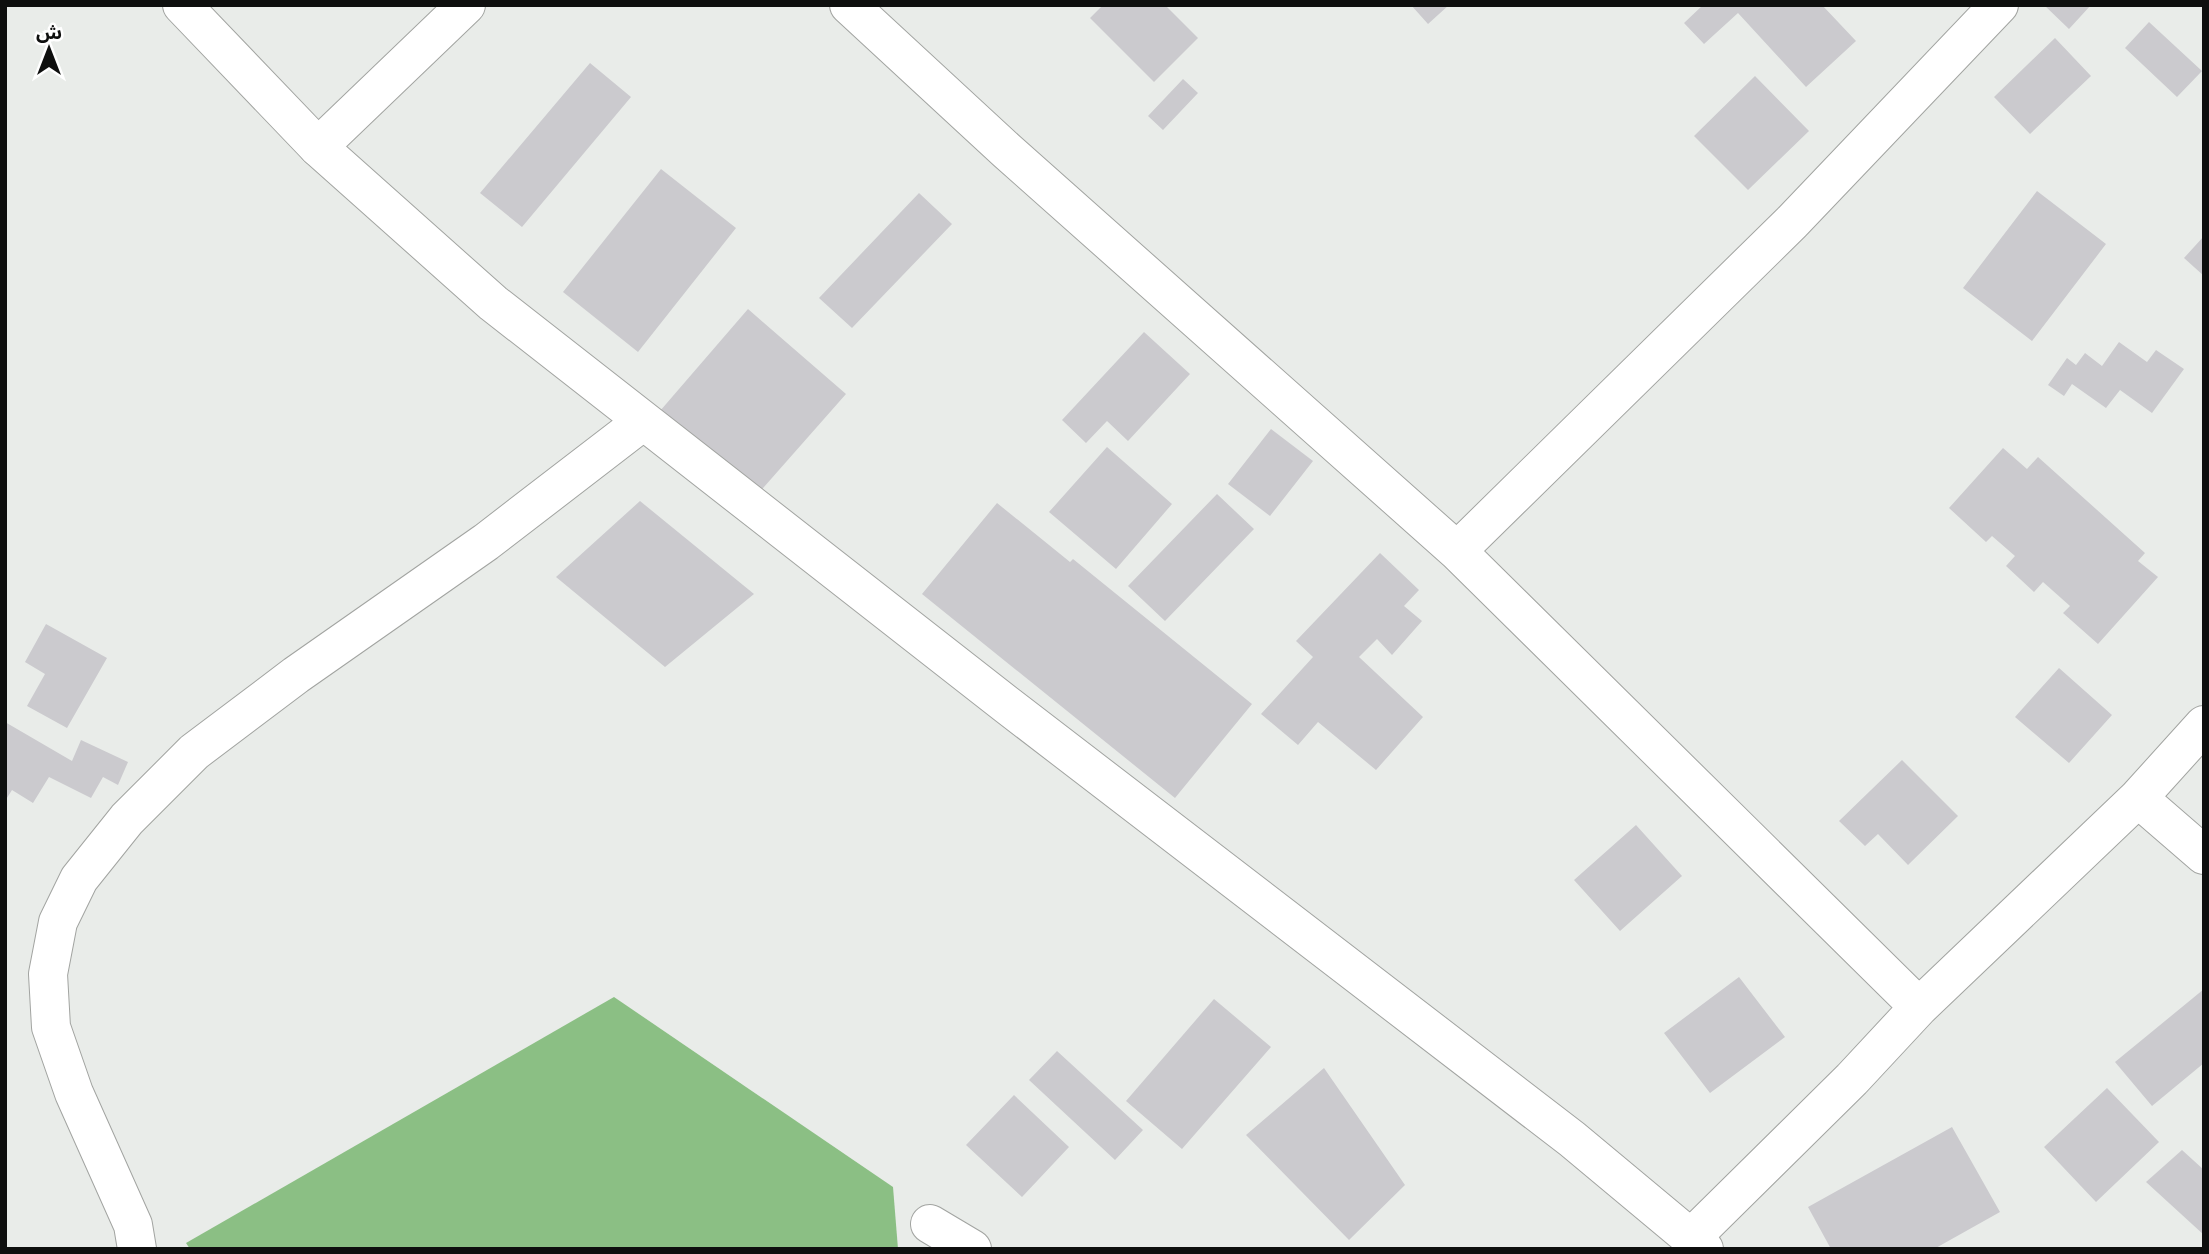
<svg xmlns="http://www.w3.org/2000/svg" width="2209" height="1254" viewBox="0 0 2209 1254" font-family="'Fira Sans','Noto Sans Arabic',sans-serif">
<rect width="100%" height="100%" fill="#e9ece9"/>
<path fill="#8bbf84" d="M614 997 893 1187 898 1249H190L186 1243Z"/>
<path fill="#cbcace" d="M1103 5H1165L1198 38 1154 82 1090 18Z
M1411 5H1449L1428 24Z
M1703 5H1822L1856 41 1806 87 1738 13 1704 44 1684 23Z
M2044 5H2091L2069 29Z
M2149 22 2202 71 2177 97 2125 48Z
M2055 38 2091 76 2030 134 1994 97Z
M590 63 631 97 522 227 480 193Z
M1755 76 1809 131 1748 190 1694 136Z
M1183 79 1198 93 1163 130 1148 116Z
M661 169 736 228 638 352 563 292Z
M2037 191 2106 244 2032 341 1963 288Z
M919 193 952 224 852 328 819 298Z
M2204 236V276L2184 258Z
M748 309 846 394 757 495 660 411Z
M1144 332 1190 374 1128 441 1107 421 1086 443 1062 420Z
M2119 342 2147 362 2156 350 2184 369 2152 413 2120 390 2106 408 2072 384 2064 396 2048 385 2067 358 2076 365 2085 353 2102 366Z
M1271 429 1313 461 1270 516 1228 484Z
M1107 447 1172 504 1116 569 1049 512Z
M2003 448 2027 469 2038 457 2145 553 2138 561 2158 577 2098 644 2063 613 2070 606 2043 582 2034 592 2006 566 2015 556 1992 536 1986 542 1949 508Z
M1217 494 1254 529 1165 621 1128 586Z
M640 501 754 594 665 667 556 577Z
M997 503 1070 562 1073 559 1252 704 1175 798 922 594Z
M1380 553 1419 590 1404 606 1422 621 1392 655 1377 639 1359 657 1423 717 1376 770 1318 722 1298 745 1261 714 1313 657 1296 641Z
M46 624 107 658 67 728 27 706 45 674 25 662Z
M2059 668 2112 715 2069 763 2015 717Z
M5 722 72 761 81 740 128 762 118 785 103 777 91 798 49 777 33 803 12 790 5 801Z
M1902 760 1958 816 1908 865 1878 834 1865 846 1839 821Z
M1636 825 1682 876 1620 931 1574 880Z
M1739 977 1785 1037 1710 1093 1664 1033Z
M2204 989V1063L2152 1106 2115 1062Z
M1214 999 1271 1047 1182 1149 1126 1101Z
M1057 1051 1143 1130 1115 1160 1029 1080Z
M1324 1068 1405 1185 1349 1240 1246 1135Z
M2107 1088 2159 1142 2096 1202 2044 1147Z
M1014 1095 1069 1147 1022 1197 966 1145Z
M1952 1127 2000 1212 1934 1249H1831L1808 1207Z
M2182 1150 2204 1170V1235L2146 1182Z"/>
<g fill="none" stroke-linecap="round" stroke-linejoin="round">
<g stroke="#a2a4a1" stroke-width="40">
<path id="minor" d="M849 5 1007 151 1457 551 1919 1007
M318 147 466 5
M1457 551 1792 222 1999 5
M2138 798 2204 855
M930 1224 972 1249
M1691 1238 1852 1079 1919 1007 2138 798 2204 725
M137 1249 133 1225 74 1093 51 1027 48 974 58 922 79 879 127 819 194 752 296 675 486 542 642 422"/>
</g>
<g stroke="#a2a4a1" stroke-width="40">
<path id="secondary" d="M182 5 318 147 493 303 1007 705 1572 1139 1704 1249"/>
</g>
<use href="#minor" stroke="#fff" stroke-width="38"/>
<use href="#secondary" stroke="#fff" stroke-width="38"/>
</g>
<rect width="2209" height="1254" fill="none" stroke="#0e0f0e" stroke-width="14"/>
<g transform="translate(49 49)" stroke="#ffffff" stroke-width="5" paint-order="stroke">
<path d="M0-5L12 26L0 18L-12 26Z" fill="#0e0f0e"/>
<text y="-10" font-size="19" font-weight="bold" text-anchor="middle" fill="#0e0f0e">ش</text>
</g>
</svg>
